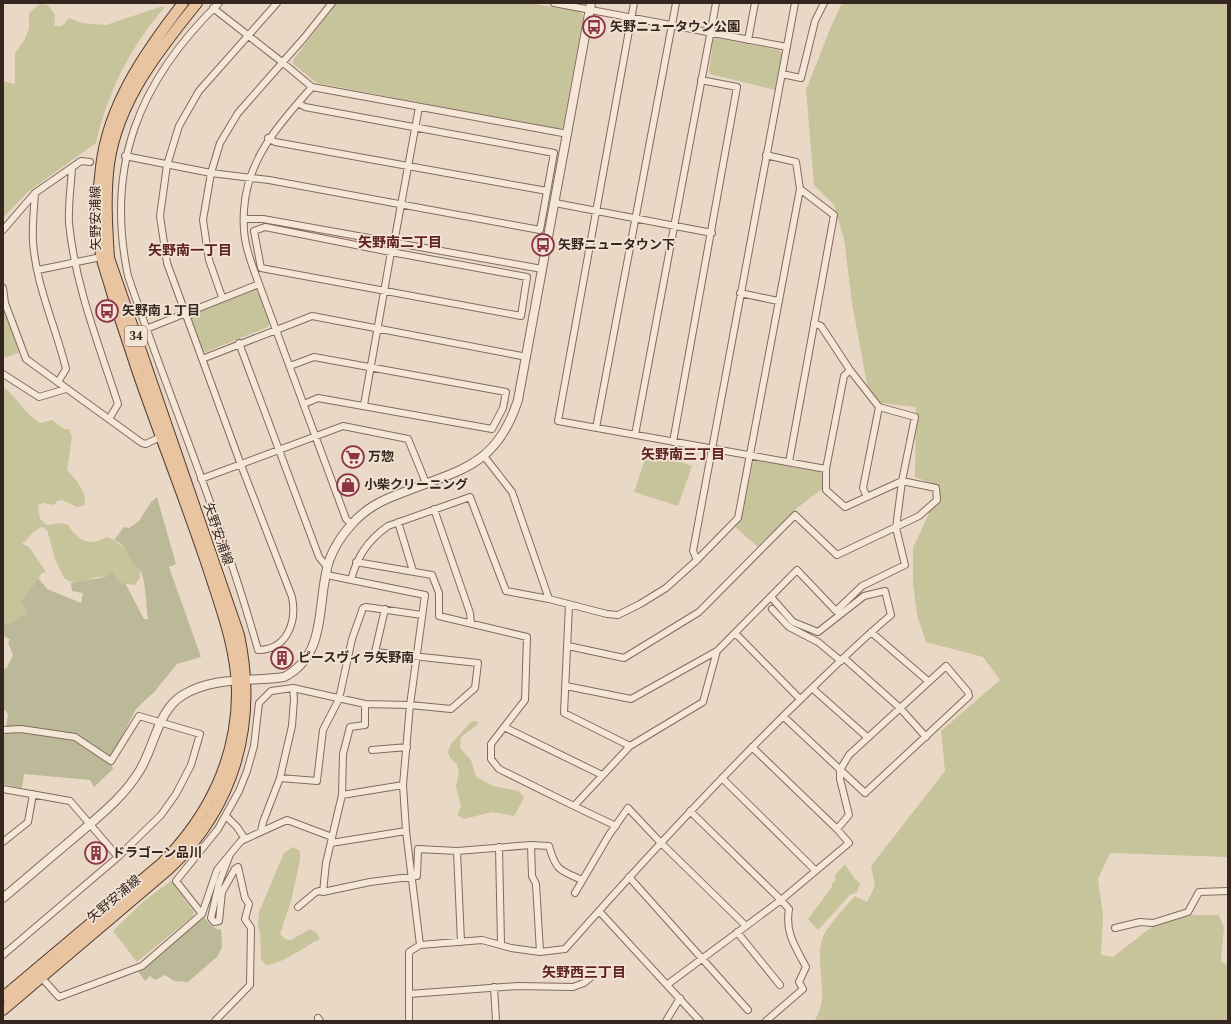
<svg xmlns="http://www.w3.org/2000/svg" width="1231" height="1024" viewBox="0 0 1231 1024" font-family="Spectral,'Noto Sans JP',serif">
<rect width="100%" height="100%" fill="#ead8c6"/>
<path fill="#c7c39b" d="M337 3H530L580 12 583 16 563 127 558 129 317 83 293 64V60Z
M842 3H1228V857L1110 853 1098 879 1103 915 1101 955 1113 957 1158 922 1192 915H1219L1224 928 1221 961 1228 965V1021H814C832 996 813 965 823 937 826 928 847 905 855 896L867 902 875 886 871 866 945 771 941 731 1000 680 983 657 926 642 917 615 913 584V548L941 487 915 477 916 407 880 403 868 389 852 303 844 239 834 205 814 185 806 90 830 29Z
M40 4 48 5 55 15 54 26H62L69 18 82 23 106 25 160 7H165C131 45 107 94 96 143L29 191 3 218V81L15 84V53L24 41 29 28V13Z
M716 38 779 50 782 54 775 90 710 74 709 72 713 40Z
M254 290 259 292 270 323 268 327 206 352 202 351 190 318 193 313Z
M3 304 19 353 3 358Z
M3 386C17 398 24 413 40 423L52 420 64 429H69L72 437 67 470C77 481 86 490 85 505L77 507 62 500 57 501 54 505 44 503 38 505 40 519 47 525 62 523 68 525C78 541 89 547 107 537 131 547 125 554 140 570V577L135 585 119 583 106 577H97L79 583 69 581 64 578 55 559 47 530 42 527C31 532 31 536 22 544L29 547 46 572 41 574 37 583 20 602 26 608V615H20C14 621 12 625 3 624Z
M648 451 692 466 678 506 634 492Z
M756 460 820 472 823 476 822 489 797 508 758 547 734 526 741 519 753 463Z
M472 721 478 722 477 725 461 737 460 748 471 760 476 777 493 786 519 791 524 798 514 816 492 812 464 819 457 815 461 806 456 787 459 771 456 763 450 758 448 752 451 744Z
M293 847 300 851V860L291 901 280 934 285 939 291 940 310 929 317 933 320 939C303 947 285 963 266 965L261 959 260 932 258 926 259 912 284 853Z
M845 864 854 878 860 883 857 892 850 895 818 930 808 919 832 887V884L836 880 835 875Z
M171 881 194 912 193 916 137 962 113 931 145 900Z"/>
<path fill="#bcb999" d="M157 497 176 564 169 567 201 657 177 664 155 691 136 709 112 756 109 757 77 737 6 726 8 715 5 710H3V667L6 669 13 655 8 643 10 639 3 636V624C12 624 14 621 20 615H26V608L20 602 39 579 47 589 81 603 83 593 72 591 71 583 106 577 112 572 119 583H125L144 619H148C146 606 146 579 140 570 138 567 135 565 133 563 126 553 126 544 114 540L124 527 129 528 139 521 151 502Z
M7 733H28L76 741 112 766 113 769 94 787 90 780 24 774 22 788 3 784V736Z
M204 917 210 925 219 930 221 928 222 947 218 956 188 982 174 981 165 975 155 980 150 976 145 981 138 971 146 967Z"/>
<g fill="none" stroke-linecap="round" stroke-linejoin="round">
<g stroke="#836a5d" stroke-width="8">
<path id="minor" d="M219 3C139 81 105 165 128 276 170 400 223 524 258 650 287 650 297 622 292 597L241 465 167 263 160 216 167 165 179 126 199 91 277 3
M554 3 787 47
M634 3 558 421 826 469
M213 8 282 62 312 87 568 134
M748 40 755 3
M782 74 801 78 815 21 824 3
M312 87C279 124 247 159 244 210 243 224 244 239 248 252 251 263 255 273 259 284L346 519 352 524
M268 138 275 142 547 191
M766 155 796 162 800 189 834 215 789 462
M125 156 211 173 269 180 540 230 554 153 305 107 298 103
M72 168C71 186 68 205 69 223 75 285 99 345 118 404L109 419
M35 193C34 209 32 226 33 242 36 286 56 327 66 369L58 382
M555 203 712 233
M244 219H263L542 269
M265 227 391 252 527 277 521 316 261 268 254 231Z
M3 230 35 193 81 161 90 162
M394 243 419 107
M38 270 101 257
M3 288 5 303 26 359 142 443 146 444 160 437
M740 293 778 301
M222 297 209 260 203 220 211 173 220 143 238 113 304 38 332 3
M814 323 821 326 850 370 879 407 863 488 867 497
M146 329 259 284
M239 343 319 557 327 567
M202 359 312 316 527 357
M290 366 314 357 506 392 503 408 492 429 318 398 304 404
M3 374 39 397 66 389
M364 405 391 252
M596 428 676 3
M635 435 716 3
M673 442 737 87 701 80
M484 456 512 492 549 599 607 614 618 615 640 604 666 588 697 560 738 518 800 189
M201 479 343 426 408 439 426 483
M434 509 470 613 471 623
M398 522 413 571
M697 560 693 551 795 3
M356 562 432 575 439 593V616L527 637 525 700 491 744V759L499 769 574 806 630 746 703 702 717 651
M327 575 425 595 410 705 403 785 406 831 420 945
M351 580C357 557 367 541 388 526L470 497 506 591 549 599
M569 605 564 713 630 746
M772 609 789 627 818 642 841 661
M871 632 928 681
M735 633 800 699
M568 646 624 658 699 612 795 515 837 555 919 516 937 500 936 488 902 481 845 507 826 490V469L844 376 850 370
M844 658 899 707 926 737
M566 686 631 699 717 651 797 570 836 611 862 586 905 565 896 528 902 481 915 417 879 407
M812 688 867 737
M365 704V725L350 727 343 754 342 795 326 863 323 892 370 882 417 876 418 849 457 851 531 845 549 846C556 871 560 870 582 880
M783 716 865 793 969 696 968 692 946 666 849 755 840 770V779L849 815 837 829
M504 727 602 775
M3 730 21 729 75 737 111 761 139 716 200 734 191 765 176 794 161 815 118 857 3 955
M372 750 407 747
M280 778 317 781 323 730 339 699 352 639 363 608 366 607 422 615
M722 778 816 871
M3 789 70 801 118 857
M342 795 403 785
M574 806 616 826
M690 811 781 900 789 909C785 933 795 946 806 967L799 982 803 989 766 1021
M227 817 237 827 245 839
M261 831 263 822 280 778 292 726 294 699 293 688 365 704 410 705 451 709 475 688 478 663 375 652 385 609
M3 842 28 822 33 794
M331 843 406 831
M531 845 532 876 536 884 540 952
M499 847 501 944
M457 851 461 942
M629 877 748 1010
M575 893 609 835 628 808 660 842 746 926
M298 907 316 892 324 890
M599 911 700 1021
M202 914 176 881 218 829 239 791 247 771 254 746 259 703 271 691 293 688
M1115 928 1140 922 1153 923 1188 912 1199 892 1228 891
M737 932 780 985
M40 976 59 997 142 966 202 914 217 870 241 841 287 820 332 837
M668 984 781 900 849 843 837 829 752 747
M494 987 496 1021
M409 994 518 986 573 987 584 983 590 978
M318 1018 320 1021
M215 1021 250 985 251 928 245 919 249 904 245 898 238 867 235 869 222 892 219 921 214 922 211 918 219 883 229 857
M409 1021V952L420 945 482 940 511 948 540 952 565 949C643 861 722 775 806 694 834 667 861 640 891 615L885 591 864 596 818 632 793 622 771 597
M666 1021 680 998"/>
</g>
<g stroke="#836a5d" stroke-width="10">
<path id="tertiary" d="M3 898C27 878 51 857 75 837 99 816 124 797 140 770 155 745 158 710 183 695 214 676 251 682 284 677 329 654 316 601 329 561 334 547 342 535 351 525 365 509 380 501 399 494 458 470 496 468 518 400L591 3"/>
</g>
<g stroke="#513a31" stroke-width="12">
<path id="primary" d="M3 997 162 863C208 817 237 759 237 693 237 651 222 611 209 571 187 504 160 437 137 370 128 342 118 314 110 286 107 276 103 265 101 255 97 226 97 196 101 167 108 104 146 51 183 3
M3 1010 169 869C235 806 258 724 239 635L109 258C107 227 105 195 109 164 118 101 159 50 197 3"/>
</g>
<use href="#minor" stroke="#f5e7d8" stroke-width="6"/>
<use href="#tertiary" stroke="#f5e7d8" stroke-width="8"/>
<use href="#primary" stroke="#e9c4a1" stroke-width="10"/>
</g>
<defs>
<g id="bus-ring" transform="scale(1.15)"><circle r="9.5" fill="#f2e3d4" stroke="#8c3346" stroke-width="1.5"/><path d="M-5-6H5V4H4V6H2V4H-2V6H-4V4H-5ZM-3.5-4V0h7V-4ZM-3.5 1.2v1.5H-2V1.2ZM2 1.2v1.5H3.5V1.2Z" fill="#8c3346"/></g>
<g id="supermarket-ring" transform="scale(1.15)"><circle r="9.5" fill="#f2e3d4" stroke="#8c3346" stroke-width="1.5"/><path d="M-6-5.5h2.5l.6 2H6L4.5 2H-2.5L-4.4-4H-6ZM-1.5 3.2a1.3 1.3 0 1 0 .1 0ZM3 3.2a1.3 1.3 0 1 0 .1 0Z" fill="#8c3346"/></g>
<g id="shop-ring" transform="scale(1.15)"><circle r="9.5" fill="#f2e3d4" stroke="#8c3346" stroke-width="1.5"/><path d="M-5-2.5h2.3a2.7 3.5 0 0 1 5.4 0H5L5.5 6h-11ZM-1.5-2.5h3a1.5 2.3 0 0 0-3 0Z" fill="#8c3346"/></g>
<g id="building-ring" transform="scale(1.15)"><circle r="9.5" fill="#f2e3d4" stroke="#8c3346" stroke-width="1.5"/><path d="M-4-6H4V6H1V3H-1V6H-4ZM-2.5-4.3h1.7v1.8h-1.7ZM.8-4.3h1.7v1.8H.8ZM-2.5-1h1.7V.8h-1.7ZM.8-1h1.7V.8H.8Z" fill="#8c3346"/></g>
</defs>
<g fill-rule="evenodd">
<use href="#bus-ring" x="594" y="27"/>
<use href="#bus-ring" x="543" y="245"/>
<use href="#bus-ring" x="107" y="311"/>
<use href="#supermarket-ring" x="353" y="457"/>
<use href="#shop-ring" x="348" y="485"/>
<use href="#building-ring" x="282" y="658"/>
<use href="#building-ring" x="96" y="853"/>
</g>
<g text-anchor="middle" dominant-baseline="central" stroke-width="3.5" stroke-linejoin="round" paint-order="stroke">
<rect fill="#f2e3d4" stroke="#6e5f56" stroke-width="1" x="125" y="326" width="22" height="20" rx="3"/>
<g font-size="12" font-weight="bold" fill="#352620">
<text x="136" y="336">34</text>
</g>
<g font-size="13" font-weight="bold" fill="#352620" stroke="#f2e3d4" text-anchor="start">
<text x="610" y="27">矢野ニュータウン公園</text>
<text x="558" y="245">矢野ニュータウン下</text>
<text x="122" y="311">矢野南１丁目</text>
<text x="368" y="457">万惣</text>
<text x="364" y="485">小柴クリーニング</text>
<text x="298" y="658">ピースヴィラ矢野南</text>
<text x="112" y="853">ドラゴーン品川</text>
</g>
<g font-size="13" fill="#352620" stroke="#f2e3d4">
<text transform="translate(96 218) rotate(-91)">矢野安浦線</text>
<text transform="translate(218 534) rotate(71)">矢野安浦線</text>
<text transform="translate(114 899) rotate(-40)">矢野安浦線</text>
</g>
<g font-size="14" font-weight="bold" fill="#5d2423" stroke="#f2e3d4">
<text x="400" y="242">矢野南二丁目</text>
<text x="190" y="250">矢野南一丁目</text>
<text x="683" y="454">矢野南三丁目</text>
<text x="584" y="972">矢野西三丁目</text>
</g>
</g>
<rect width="1231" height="1024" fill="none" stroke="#352620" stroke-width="8"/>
</svg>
